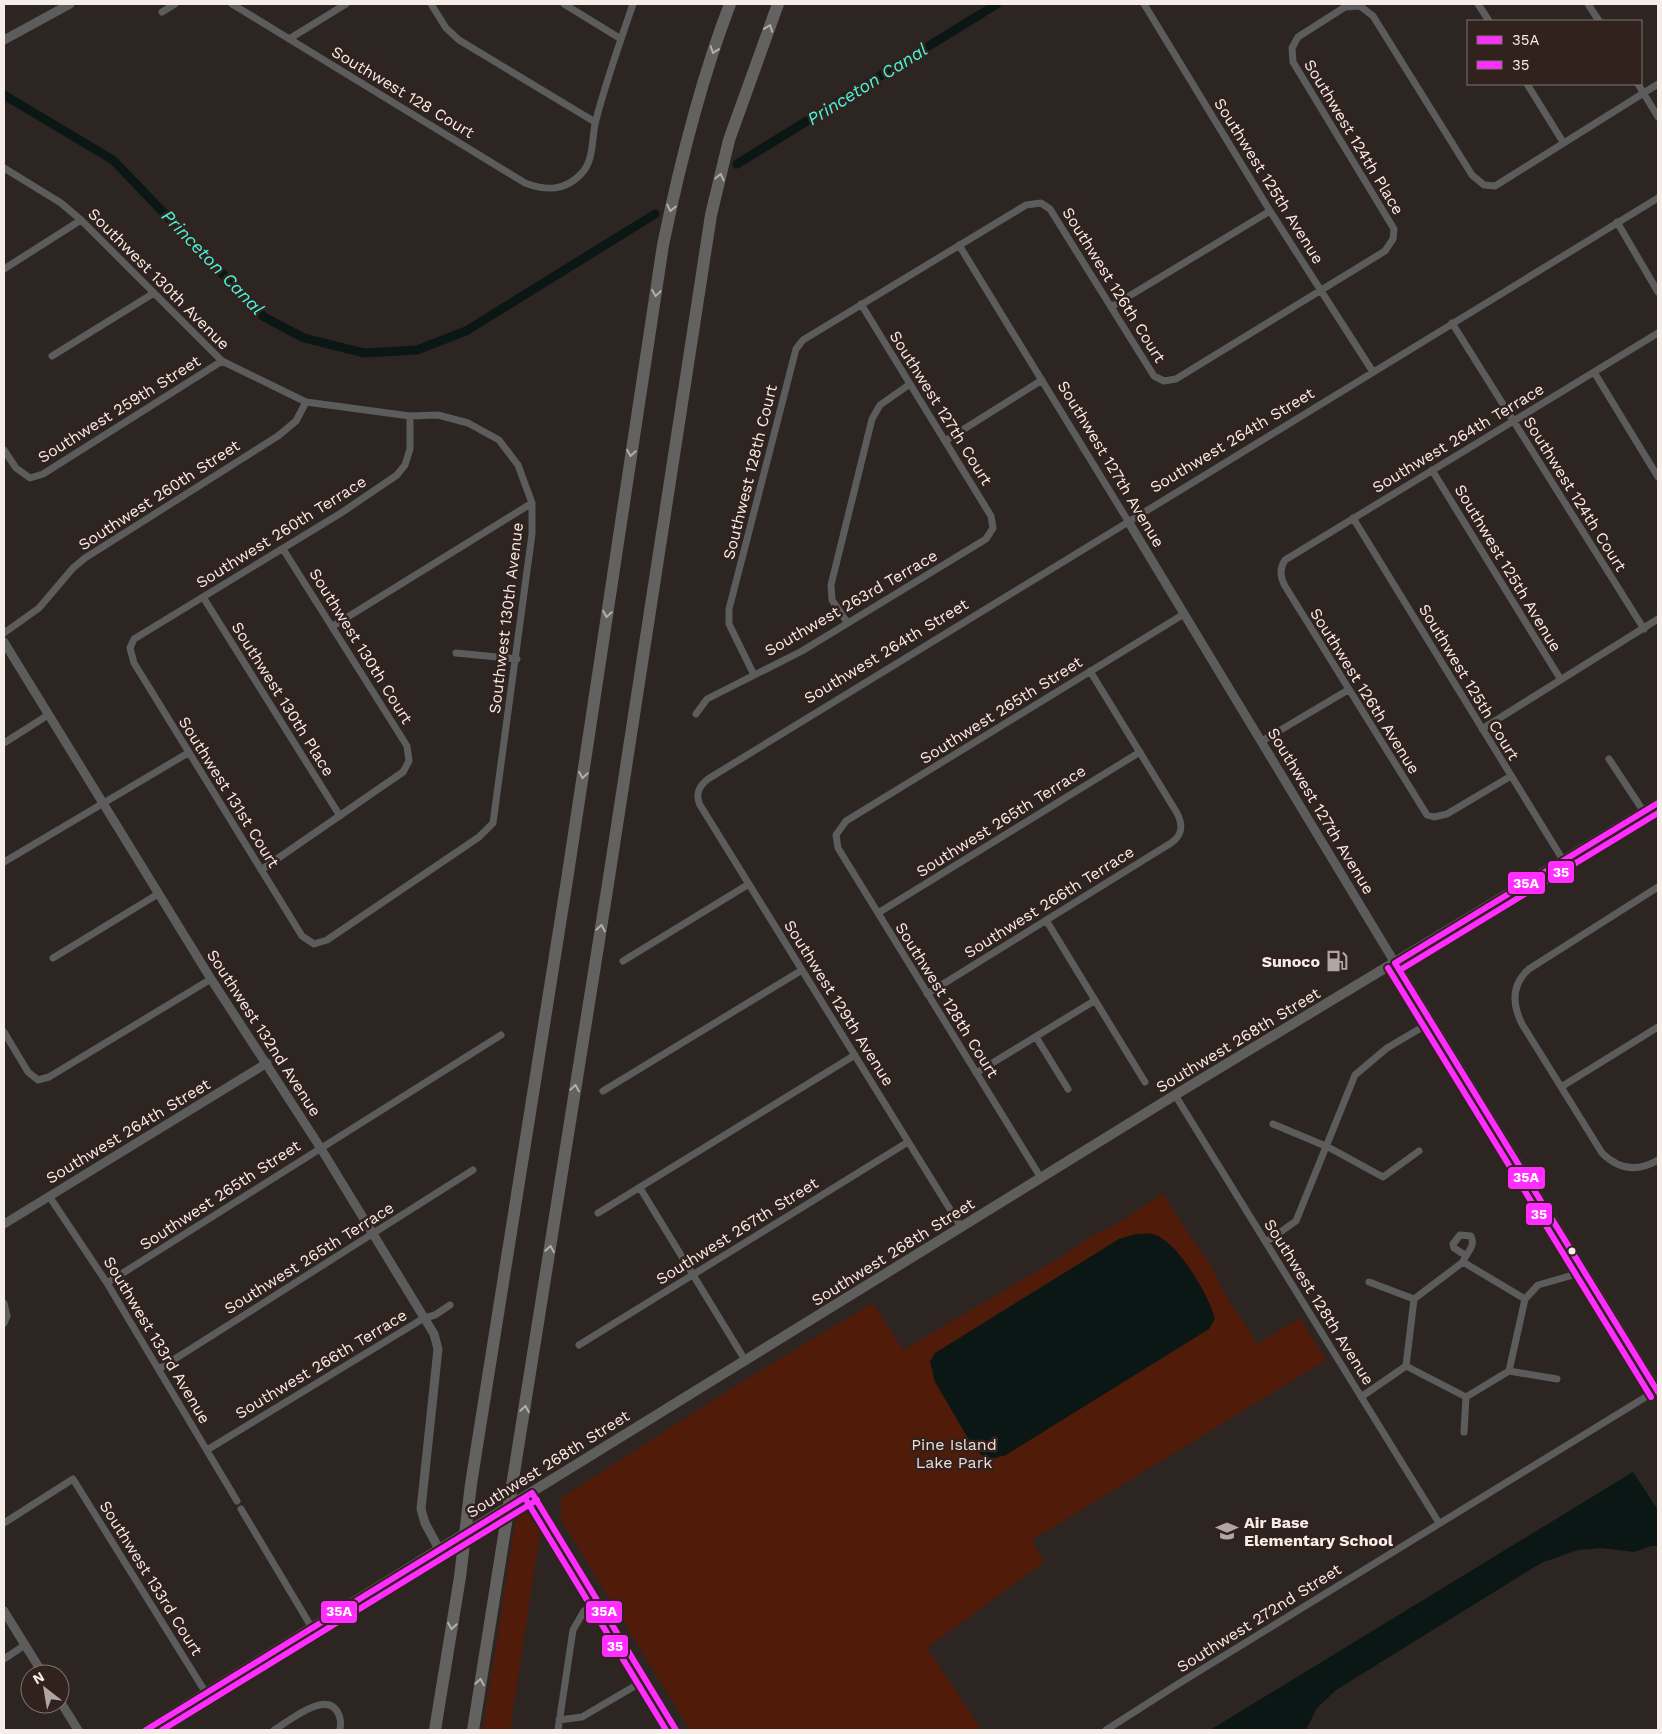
<svg xmlns="http://www.w3.org/2000/svg" width="1662" height="1734" viewBox="0 0 1662 1734" font-family="'Work Sans',sans-serif">
<rect width="100%" height="100%" fill="#2d2522"/>
<path fill="#511b0a" d="M1163 1193C1178 1218 1195 1243 1212 1267 1216 1274 1218 1282 1222 1288 1233 1308 1246 1325 1257 1344L1300 1318 1326 1360 1032 1540 1044 1562 927 1648 982 1730H690L561 1520V1498L748 1378 873 1303 903 1350 1064 1255 1093 1235 1115 1225Z
M525 1512 537 1517 545 1527 540 1533 510 1730H483L516 1518Z"/>
<path fill="#0a1714" d="M1136 1234C1141 1234 1147 1233 1152 1234 1176 1238 1210 1297 1215 1319L1209 1329 1006 1455 988 1460 975 1450 935 1382 930 1362 935 1353 1119 1239Z
M1633 1472 1658 1510V1546H1651L1634 1552 1602 1548 1578 1550 1541 1563 1336 1690 1317 1708 1306 1730H1210Z"/>
<g fill="none" stroke-linecap="round" stroke-linejoin="round">
<path stroke="#0a1714" stroke-width="9" d="M4 95 113 160 264 317 304 338 364 353 417 350 466 331 655 214
M737 164 997 4"/>
<path stroke="#5b5c5b" stroke-width="7" d="M232 4 525 183C546 191 565 191 581 174 595 160 591 138 596 120 606 81 620 42 633 4
M431 4 446 28 459 40 595 122
M564 4 621 39
M1144 4 1270 211 1373 372
M1478 4 1489 21
M1588 4 1599 21
M162 12 175 4
M289 39 346 4
M1527 84 1563 142
M1638 84 1658 117
M4 168 61 203 81 220 222 361 306 402 410 416 438 415 468 423 499 440 518 465 532 503V534L493 823 479 837 327 940 314 944 302 936 134 663 130 648 134 639 341 513 397 475 405 465 410 449V416
M1617 222 1658 292
M959 245 1128 521
M4 269 81 220
M1111 307 1270 211
M1452 323 1644 629
M52 356 154 293
M1594 372 1658 477
M945 441 1042 380
M4 450 16 468 30 478 43 474 222 361
M1432 470 1561 680
M1353 518 1563 860
M203 597 340 816
M847 622 832 600 831 585 872 419 880 405 910 384
M333 626 532 503
M4 633 39 608 73 568 85 558 278 436 296 421 306 402
M456 653 517 659
M754 675 729 624V609L796 349 803 340 1026 205 1041 203 1050 209 1154 376 1164 381 1176 379 1385 251 1393 239 1394 229 1293 62 1292 48 1298 37 1345 7 1360 6 1373 16 1472 175 1484 185 1495 186 1658 84
M696 714 707 699 802 651 986 539 993 528 991 516 861 304
M1482 729 1658 619
M1262 741 1348 690
M4 743 48 715
M1609 759 1644 812
M1511 776 1447 814 1434 817 1427 815 1285 586C1280 577 1279 569 1285 560L1658 333
M4 862 188 753
M261 870 403 772 409 761 407 746 283 549
M1658 887 1529 969C1511 985 1512 1004 1522 1024L1602 1153C1619 1170 1638 1172 1658 1160
M878 913 1140 752
M1046 920 1145 1082
M53 958 158 894
M623 961 749 884
M927 994 1171 843C1183 835 1183 825 1177 813L1090 671
M4 1032 28 1072 38 1080 49 1077 211 979
M1036 1037 1068 1089
M976 1073 1094 1001
M1561 1087 1658 1027
M603 1091 802 970
M1175 1095 1439 1523
M1273 1124 1328 1147 1383 1177 1419 1151
M1041 1178 838 848 836 835 846 821 1184 614
M640 1188 745 1360
M49 1196 107 1283 237 1501
M598 1213 855 1055
M961 1227 700 805C695 794 699 786 708 779L1658 198
M1266 1242 1296 1221 1355 1075 1387 1048 1431 1022
M1465 1255 1454 1248 1453 1244 1460 1235 1471 1236C1476 1248 1466 1252 1463 1262L1525 1299
M1369 1282 1414 1299
M107 1283 501 1035
M4 1303 7 1316 4 1323
M579 1345 908 1142
M1406 1366 1466 1397
M159 1369 473 1170
M1509 1371 1525 1299 1538 1285 1584 1272
M1361 1397 1406 1366 1414 1299 1463 1262
M1464 1432 1466 1397 1509 1371 1557 1379
M207 1450 424 1318 435 1315 450 1305
M241 1509 312 1628
M4 1523 73 1479 206 1693
M4 1659 25 1645
M559 1720 582 1717 645 1680
M274 1730C288 1722 324 1691 337 1711 341 1718 341 1722 340 1730
M558 1730 573 1630 584 1611 598 1601
M1106 1730 1178 1684 1657 1390"/>
<path stroke="#5b5c5b" stroke-width="9" d="M4 40 70 4
M1128 521 1395 963
M4 642 211 979 320 1147 434 1334 438 1349 421 1509 425 1523 439 1549
M4 1224 267 1063
M532 1493 676 1730
M4 1611 43 1674
M60 1701 78 1730"/>
<path stroke="#5e5e5d" stroke-width="10" d="M1395 963 1658 1392
M146 1730 1175 1095 1658 803"/>
<path stroke="#636261" stroke-width="12" d="M435 1730 460 1577 471 1484 567 880 663 245C680 163 700 82 730 4
M473 1730 608 884 711 215 729 140 778 4"/>
<g stroke="#31221e" stroke-width="10">
<path id="bus-1" d="M1395 963 1658 1392
M1395 963 1658 803
M532 1493 676 1730
M146 1730 532 1493"/>
</g>
<g stroke="#31221e" stroke-width="10">
<path id="bus-2" d="M1388 968 1651 1397
M1400 970 1658 813
M525 1498 666 1730
M162 1730 537 1500"/>
</g>
<use href="#bus-1" stroke="#ff2dff" stroke-width="6"/>
<use href="#bus-2" stroke="#ff2dff" stroke-width="6"/>
</g>
<defs><path id="oneway-chevron" d="M-2-3.5L2.5 0L-2 3.5" fill="none" stroke-width="1.6" stroke-linecap="round" stroke-linejoin="round" transform="scale(1.25)"/></defs>
<g stroke="#b4aeab">
<use href="#oneway-chevron" transform="translate(769 28) rotate(-70)"/>
<use href="#oneway-chevron" transform="translate(714 50) rotate(110)"/>
<use href="#oneway-chevron" transform="translate(720 177) rotate(-77)"/>
<use href="#oneway-chevron" transform="translate(671 208) rotate(102)"/>
<use href="#oneway-chevron" transform="translate(656 293) rotate(99)"/>
<use href="#oneway-chevron" transform="translate(631 453) rotate(99)"/>
<use href="#oneway-chevron" transform="translate(607 614) rotate(99)"/>
<use href="#oneway-chevron" transform="translate(583 775) rotate(99)"/>
<use href="#oneway-chevron" transform="translate(601 928) rotate(-81)"/>
<use href="#oneway-chevron" transform="translate(575 1088) rotate(-81)"/>
<use href="#oneway-chevron" transform="translate(550 1249) rotate(-81)"/>
<use href="#oneway-chevron" transform="translate(525 1409) rotate(-81)"/>
<use href="#oneway-chevron" transform="translate(452 1626) rotate(99)"/>
<use href="#oneway-chevron" transform="translate(480 1682) rotate(-81)"/>
</g>
<defs>
<g id="fuel-bare" transform="scale(1.725)"><path d="M-5.5-6h7V0h2V4h1.3V-2.5L3-4.5l.8-.8L6-3V5H2.5V1h-1V6h-7ZM-4.2-4.7v3.2H.2V-4.7Z" fill="#b0a6a3" stroke="#31221e" stroke-width="2.5" paint-order="stroke"/></g>
<g id="school-bare" transform="scale(1.725)"><path d="M0-5L7-2L0 1L-7-2ZM-4 1L0 2.5L4 1V4Q0 6-4 4Z" fill="#b0a6a3" stroke="#31221e" stroke-width="2.5" paint-order="stroke"/></g>
</defs>
<g fill-rule="evenodd">
<use href="#fuel-bare" x="1337" y="961"/>
<use href="#school-bare" x="1227" y="1531"/>
</g>
<circle fill="#f6ece8" stroke="#31221e" stroke-width="2" cx="1572" cy="1251" r="4.5"/>
<g text-anchor="middle" dominant-baseline="central" stroke-width="5" stroke-linejoin="round" paint-order="stroke">
<g font-size="16" fill="#f6ece8" stroke="#31221e">
<text transform="translate(403 92) rotate(31)">Southwest 128 Court</text>
<text transform="translate(1354 137) rotate(59)">Southwest 124th Place</text>
<text transform="translate(1269 181) rotate(58)">Southwest 125th Avenue</text>
<text transform="translate(159 279) rotate(45)">Southwest 130th Avenue</text>
<text transform="translate(1114 285) rotate(58)">Southwest 126th Court</text>
<text transform="translate(941 408) rotate(58)">Southwest 127th Court</text>
<text transform="translate(119 409) rotate(-32)">Southwest 259th Street</text>
<text transform="translate(1458 438) rotate(-31)">Southwest 264th Terrace</text>
<text transform="translate(1232 440) rotate(-31)">Southwest 264th Street</text>
<text transform="translate(1111 464) rotate(59)">Southwest 127th Avenue</text>
<text transform="translate(750 472) rotate(-76)">Southwest 128th Court</text>
<text transform="translate(1575 494) rotate(58)">Southwest 124th Court</text>
<text transform="translate(159 495) rotate(-33)">Southwest 260th Street</text>
<text transform="translate(281 532) rotate(-32)">Southwest 260th Terrace</text>
<text transform="translate(1508 568) rotate(59)">Southwest 125th Avenue</text>
<text transform="translate(851 603) rotate(-30)">Southwest 263rd Terrace</text>
<text transform="translate(506 618) rotate(-83)">Southwest 130th Avenue</text>
<text transform="translate(361 646) rotate(58)">Southwest 130th Court</text>
<text transform="translate(886 651) rotate(-31)">Southwest 264th Street</text>
<text transform="translate(1469 682) rotate(59)">Southwest 125th Court</text>
<text transform="translate(1365 691) rotate(58)">Southwest 126th Avenue</text>
<text transform="translate(283 699) rotate(58)">Southwest 130th Place</text>
<text transform="translate(1001 710) rotate(-32)">Southwest 265th Street</text>
<text transform="translate(229 792) rotate(58)">Southwest 131st Court</text>
<text transform="translate(1321 811) rotate(59)">Southwest 127th Avenue</text>
<text transform="translate(1001 821) rotate(-32)">Southwest 265th Terrace</text>
<text transform="translate(1049 902) rotate(-32)">Southwest 266th Terrace</text>
<text transform="translate(947 1000) rotate(58)">Southwest 128th Court</text>
<text transform="translate(839 1003) rotate(58)">Southwest 129th Avenue</text>
<text transform="translate(264 1033) rotate(57)">Southwest 132nd Avenue</text>
<text transform="translate(1238 1040) rotate(-31)">Southwest 268th Street</text>
<text transform="translate(128 1131) rotate(-31)">Southwest 264th Street</text>
<text transform="translate(220 1195) rotate(-33)">Southwest 265th Street</text>
<text transform="translate(737 1231) rotate(-32)">Southwest 267th Street</text>
<text transform="translate(893 1252) rotate(-32)">Southwest 268th Street</text>
<text transform="translate(309 1258) rotate(-32)">Southwest 265th Terrace</text>
<text transform="translate(1319 1302) rotate(58)">Southwest 128th Avenue</text>
<text transform="translate(157 1340) rotate(59)">Southwest 133rd Avenue</text>
<text transform="translate(321 1364) rotate(-31)">Southwest 266th Terrace</text>
<text transform="translate(548 1464) rotate(-32)">Southwest 268th Street</text>
<text transform="translate(151 1578) rotate(58)">Southwest 133rd Court</text>
<text transform="translate(1259 1618) rotate(-32)">Southwest 272nd Street</text>
</g>
<g font-size="16" font-weight="bold" fill="#f6ece8" stroke="#31221e" text-anchor="end">
<text x="1320" y="961">Sunoco</text>
<text x="1244" y="1522" text-anchor="start">Air Base<tspan x="1244" dy="18">Elementary School</tspan></text>
</g>
<g font-size="16" fill="#f3dbd3" stroke="#31221e">
<text x="954" y="1444">Pine Island<tspan x="954" dy="18">Lake Park</tspan></text>
</g>
<g font-size="18" font-style="italic" fill="#49f5da" stroke="#31221e">
<text transform="translate(867 84) rotate(-32)">Princeton Canal</text>
<text transform="translate(213 262) rotate(46)">Princeton Canal</text>
</g>
</g>
<g stroke="#31221e" stroke-width="2">
<rect x="1547" y="860" width="28" height="24" rx="5" fill="#ff2dff"/>
<rect x="1507" y="871" width="39" height="24" rx="5" fill="#ff2dff"/>
<rect x="1507" y="1166" width="39" height="24" rx="5" fill="#ff2dff"/>
<rect x="1525" y="1202" width="28" height="24" rx="5" fill="#ff2dff"/>
<rect x="320" y="1600" width="38" height="24" rx="5" fill="#ff2dff"/>
<rect x="585" y="1600" width="38" height="24" rx="5" fill="#ff2dff"/>
<rect x="601" y="1634" width="28" height="24" rx="5" fill="#ff2dff"/>
</g>
<g font-size="14" text-anchor="middle" font-weight="bold" fill="#fff">
<text x="1561" y="877">35</text>
<text x="1526" y="888">35A</text>
<text x="1526" y="1182">35A</text>
<text x="1539" y="1219">35</text>
<text x="339" y="1616">35A</text>
<text x="604" y="1616">35A</text>
<text x="615" y="1651">35</text>
</g>
<rect width="1662" height="1734" fill="none" stroke="#f6ece8" stroke-width="10"/>
<rect x="1467" y="20" width="175" height="65" fill="#31221e" stroke="#80736f"/>
<rect x="1477" y="36" width="25" height="8" fill="#ff2dff" stroke="#80736f"/>
<text x="1512" y="45" font-size="15" fill="#f6ece8">35A</text>
<rect x="1477" y="61" width="25" height="8" fill="#ff2dff" stroke="#80736f"/>
<text x="1512" y="70" font-size="15" fill="#f6ece8">35</text>
<g transform="translate(45 1689) rotate(329)"><circle r="24" fill="#31221e" stroke="#80736f"/>
<path d="M0-4L9 19L0 12L-9 19Z" fill="#b0a6a3"/>
<text y="-8" font-size="14" font-weight="bold" text-anchor="middle" fill="#f6ece8">N</text>
</g>
</svg>
